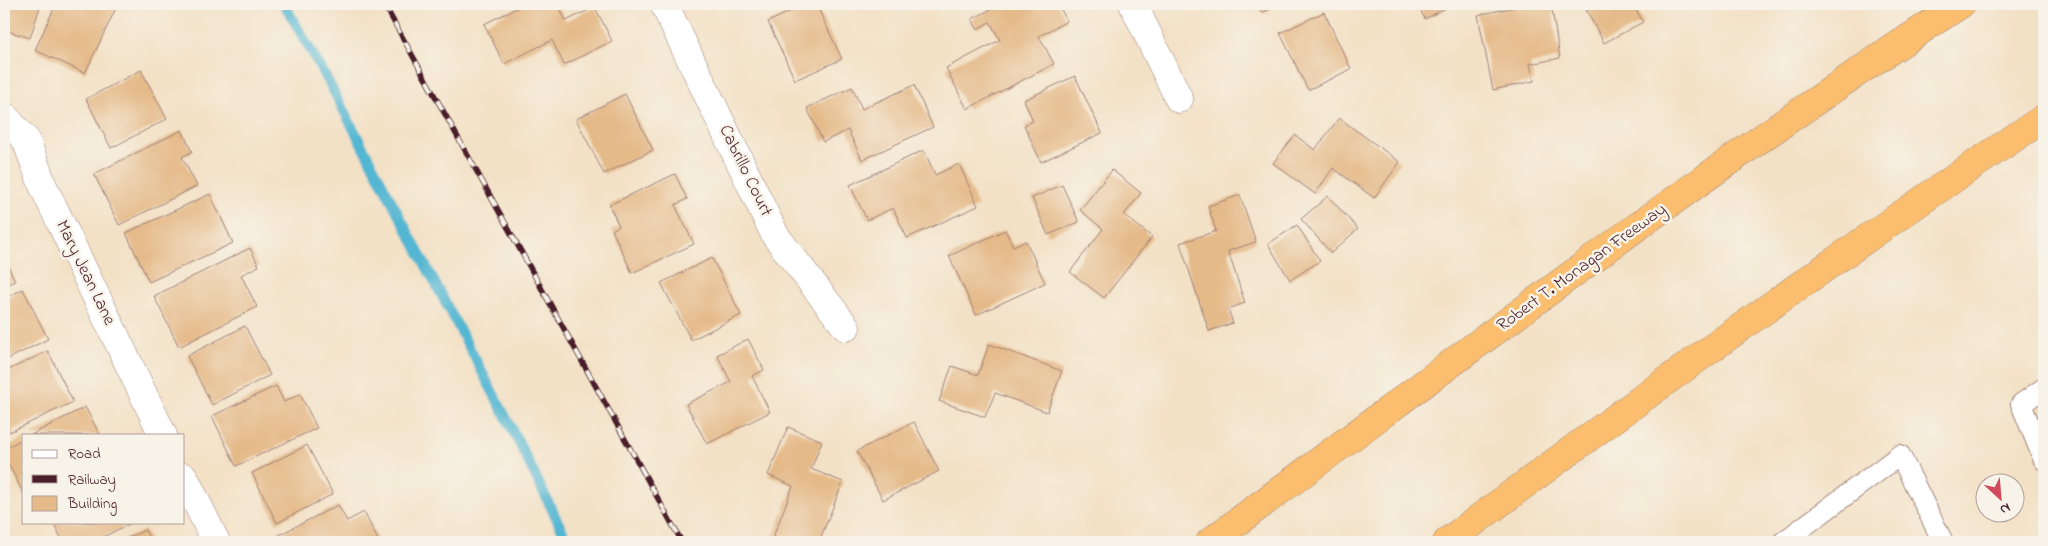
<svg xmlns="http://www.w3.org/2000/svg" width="2048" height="546" viewBox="0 0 2048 546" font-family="'Indie Flower',sans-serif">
<rect width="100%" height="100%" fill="#f7f3e8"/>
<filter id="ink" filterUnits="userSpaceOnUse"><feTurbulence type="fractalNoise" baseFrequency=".02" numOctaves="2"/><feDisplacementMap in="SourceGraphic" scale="10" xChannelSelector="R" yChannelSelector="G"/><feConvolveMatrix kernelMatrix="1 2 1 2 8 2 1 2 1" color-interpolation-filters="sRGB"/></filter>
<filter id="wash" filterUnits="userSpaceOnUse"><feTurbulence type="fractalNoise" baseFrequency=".0096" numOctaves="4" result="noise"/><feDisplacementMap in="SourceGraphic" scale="20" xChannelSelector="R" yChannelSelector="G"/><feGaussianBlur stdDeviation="1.12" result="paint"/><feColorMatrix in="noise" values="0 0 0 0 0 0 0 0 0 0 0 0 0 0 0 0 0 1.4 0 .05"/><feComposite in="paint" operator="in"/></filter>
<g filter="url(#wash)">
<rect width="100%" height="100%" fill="#f3e1c6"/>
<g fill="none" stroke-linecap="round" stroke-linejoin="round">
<path stroke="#53b6d2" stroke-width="10" d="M284 4 327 79 507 419 568 542"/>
</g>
<g id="blocks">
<path fill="#e5ba89" d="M4 4H41L30 38 4 30Z
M56 4H107L116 8 85 73 35 50Z
M525 4H558L566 21 595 7 612 41 564 65 552 40 504 64 484 24Z
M806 4H816L842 59 795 80 768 22Z
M1002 4H1058L1067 21 1039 36 1054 64 967 109 946 68 1000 40 990 22 977 29 972 19Z
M1258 4H1281L1262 13Z
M1417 4H1453L1425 19Z
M1514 4H1551L1560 58 1530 64 1534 81 1493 90 1478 15 1515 7Z
M1583 4H1633L1643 22 1604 43Z
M1324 12 1351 69 1308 90 1280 33Z
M141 70 167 119 111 148 86 99Z
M1075 76 1102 133 1041 162 1024 125 1033 121 1024 100Z
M914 85 933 127 862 160 848 130 823 142 807 108 852 87 862 109Z
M625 94 653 150 604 174 576 119Z
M1339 118 1400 162 1374 198 1333 168 1315 194 1273 163 1295 135 1315 150Z
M182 130 192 152 182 157 197 186 119 225 94 174Z
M924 150 935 175 959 164 978 206 907 238 893 208 867 220 850 185Z
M1112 170 1141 193 1124 215 1152 237 1104 298 1070 272 1103 229 1080 210Z
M675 174 687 199 675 205 694 244 632 273 612 230 619 226 609 205Z
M1062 185 1079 222 1048 235 1032 198Z
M210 194 233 243 149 282 126 233Z
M1240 195 1256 242 1228 251 1245 303 1228 309 1233 323 1209 331 1180 243 1216 231 1208 206Z
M1328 196 1358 229 1331 253 1301 219Z
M1297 225 1320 261 1290 280 1268 244Z
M1005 230 1013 246 1026 241 1045 283 976 315 949 256Z
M250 248 259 266 241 275 257 307 179 347 154 296Z
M4 257 15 281 4 286Z
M712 258 741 315 691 340 661 283Z
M23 289 48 339 4 361V299Z
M245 326 270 375 212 405 187 356Z
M748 339 764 370 752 376 770 412 707 444 686 404 731 382 717 355Z
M989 344 1062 371 1047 412 995 393 985 417 939 401 952 366 978 375Z
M48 351 73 402 10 432 4 418V372Z
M276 386 284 402 300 394 317 428 236 466 212 416Z
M85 407 100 435H31Z
M914 422 939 471 883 500 857 451Z
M788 427 822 441 811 469 843 482 819 542H787L773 537 793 486 768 475Z
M24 438V494L4 456V449Z
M307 445 333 494 277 523 252 473Z
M338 505 347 521 364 512 379 542H275L273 538Z
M53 522H133L93 542H63Z
M145 530 151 542H118Z"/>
</g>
</g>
<g filter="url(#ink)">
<use href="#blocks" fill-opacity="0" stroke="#9e8078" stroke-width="1"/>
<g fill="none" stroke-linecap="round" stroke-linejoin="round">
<g stroke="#9e8078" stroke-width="22">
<path id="service" d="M2044 388 2021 404 2044 460
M1783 542 1900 455 1943 542"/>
</g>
<g stroke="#9e8078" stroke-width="29">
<path id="minor" d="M664 4 775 235 846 327
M1133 4 1179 99
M4 116 26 140 43 186 163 435
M184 477 216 542"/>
</g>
<g stroke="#9e8078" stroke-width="29">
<path id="motorway" d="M1210 542C1458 360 1702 171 1961 4
M1447 542C1643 396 1840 253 2044 118"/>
</g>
<use href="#service" stroke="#fff" stroke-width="20"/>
<use href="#minor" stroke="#fff" stroke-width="28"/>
<use href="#motorway" stroke="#fbbe6e" stroke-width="28"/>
<g stroke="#4a1f2b" stroke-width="5.5">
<path id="rail" d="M384 4 682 542"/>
</g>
<use href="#rail" stroke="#f7f3e8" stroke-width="4" stroke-dasharray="11" stroke-linecap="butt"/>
</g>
</g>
<g text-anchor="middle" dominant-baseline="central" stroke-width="5" stroke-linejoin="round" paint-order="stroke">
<g font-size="18" fill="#4a1f2b" stroke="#f7f3e8">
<text transform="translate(745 171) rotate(64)">Cabrillo Court</text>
<text transform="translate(1582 268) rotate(-36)">Robert T. Monagan Freeway</text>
<text transform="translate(85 273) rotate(64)">Mary Jean Lane</text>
</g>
</g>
<rect width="2048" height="546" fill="none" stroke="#f7f3e8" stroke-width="20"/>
<rect x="22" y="434" width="162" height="90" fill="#f7f3e8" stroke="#b29e9c"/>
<rect x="32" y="450" width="25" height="8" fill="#ffffff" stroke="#b29e9c"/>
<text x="68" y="458" font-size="15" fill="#4a1f2b">Road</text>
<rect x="32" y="475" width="25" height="8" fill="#4a1f2b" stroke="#b29e9c"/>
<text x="68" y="484" font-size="15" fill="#4a1f2b">Railway</text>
<rect x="32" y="496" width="25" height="15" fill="#e5ba89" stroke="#b29e9c"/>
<text x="68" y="508" font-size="15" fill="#4a1f2b">Building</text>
<g transform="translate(2000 498) rotate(154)"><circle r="24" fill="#f7f3e8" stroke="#b29e9c"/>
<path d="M0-4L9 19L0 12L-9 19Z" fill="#d1495b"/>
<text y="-8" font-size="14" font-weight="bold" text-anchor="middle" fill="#4a1f2b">N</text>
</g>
</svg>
